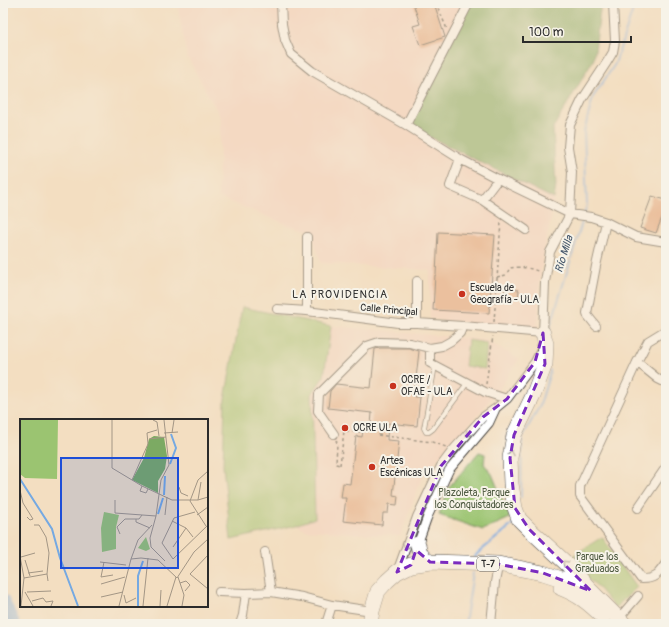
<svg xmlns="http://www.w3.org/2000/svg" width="669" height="627" viewBox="0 0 669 627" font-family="Pangolin,sans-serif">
<rect width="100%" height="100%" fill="#f7f3e8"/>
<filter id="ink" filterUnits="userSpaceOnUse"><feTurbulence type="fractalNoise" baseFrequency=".025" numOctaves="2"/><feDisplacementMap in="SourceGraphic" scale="8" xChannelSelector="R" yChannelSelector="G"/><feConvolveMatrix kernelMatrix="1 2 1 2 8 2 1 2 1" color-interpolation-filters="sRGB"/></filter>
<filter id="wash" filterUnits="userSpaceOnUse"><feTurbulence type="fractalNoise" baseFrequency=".012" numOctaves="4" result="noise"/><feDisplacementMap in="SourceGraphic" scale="16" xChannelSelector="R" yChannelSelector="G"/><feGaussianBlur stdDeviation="0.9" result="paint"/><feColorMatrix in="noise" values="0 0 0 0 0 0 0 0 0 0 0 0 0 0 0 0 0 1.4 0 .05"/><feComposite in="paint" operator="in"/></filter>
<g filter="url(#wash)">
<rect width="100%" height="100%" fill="#f3dec1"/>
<path fill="#f6d2c4" d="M177 3H601L594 59 553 128 556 186 551 217 545 248 540 279 539 314 538 332 430 319V270L321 263 311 231 288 225 218 197 221 118 187 56Z
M242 307 331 326 486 340 519 359 495 395 440 456 421 480 400 536 306 530 295 525 231 540 223 466 225 399Z"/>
<path fill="#9bc471" stroke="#63784e" d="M242 307 331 326 324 376 312 394 315 518 296 525 231 540 223 466 225 399Z
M468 340 487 343 485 369 465 366Z
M479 452 485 454 484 464 492 474 510 518 483 530 439 515 448 488Z
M602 537 637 587 615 608 595 584 563 562Z"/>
<path fill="#7caa63" stroke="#546a47" d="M469 3H601L594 59 553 128 556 186 554 199 406 125Z"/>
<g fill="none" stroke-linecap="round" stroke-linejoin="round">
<path stroke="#75a9e2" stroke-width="2" d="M584 214 587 205 584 132 593 97 615 64 635 3
M549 331 583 219
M521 497 522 438 540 405 550 372V370
M475 557 477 554 514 523
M465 624 473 573"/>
<path stroke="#75a9e2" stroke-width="13" d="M3 601 14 624"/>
</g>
<g id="blocks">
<path fill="#e29c73" d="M413 3H434L445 37 420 45 413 26 420 24Z
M652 196 666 200V207L656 233 640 228Z
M438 232 495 235 489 313 433 310 435 275H436Z
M505 288 519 290 518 299 504 298Z
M380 348H409L419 351 414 397H420L417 426 388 423 387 440 399 441 393 495 398 496 397 505 389 504 388 513H383L382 525 343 521 346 498H341L343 483 350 484 356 436 362 437 364 424 371 425 372 413 328 408 330 391 336 384 371 388 375 349Z"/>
</g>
</g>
<g filter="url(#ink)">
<use href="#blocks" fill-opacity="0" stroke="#494642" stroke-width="1"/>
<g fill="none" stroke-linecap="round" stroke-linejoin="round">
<g stroke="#494642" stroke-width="5.5">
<path id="lane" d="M435 366 424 428 426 432H429L433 429 468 382"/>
</g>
<g stroke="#494642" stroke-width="10">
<path id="street" d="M281 3 282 24 285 40 291 54 312 71 406 125 460 159 498 179 570 214 591 217 606 222 636 237 666 242
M406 125 469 3
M460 159 450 186 482 200 498 179
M482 200 526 230
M307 237V311L398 323H417L463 326 543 333
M417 281V323
M277 309 307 311
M596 326 588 316 587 313 596 266 606 222
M666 330 648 341 637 362 580 486V496L641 579C656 579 658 574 666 563
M543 335 545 282 550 252 570 214 572 172 568 147 570 125 582 100 607 62 613 52 615 41 613 3
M430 348V363L485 392 507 399
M637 362 658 379 666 383
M334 434 318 411 319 394 367 346 379 342 410 343 430 348 442 346 451 341 460 333 463 326
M638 508 666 467
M417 546 427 518 449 470 489 423 495 410
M265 552 271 592
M397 572 417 517 441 466 453 450 483 417 496 408 507 399 535 362 541 350V347
M219 592 246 593 271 592 302 597 332 605 372 611
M619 618 638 596
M240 624 243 615 246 593
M326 624 332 605
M491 624 495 582 497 572"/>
</g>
<g stroke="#494642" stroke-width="16">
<path id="highway" d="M543 333 546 344 545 364 533 396 514 435 510 458 511 484 515 508 519 519 529 529 568 565 588 587
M418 544C419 553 422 558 430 562
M561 588C579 595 589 603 603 617
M370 624 372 611 378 591 387 581 397 572 411 565 430 562 498 564 543 573 580 585 591 591 624 624"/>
</g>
<path stroke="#494642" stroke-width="1.5" stroke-dasharray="3 3" stroke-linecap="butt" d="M436 3 447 29
M497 277 506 275 510 268C519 266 531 268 540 272
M494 322 501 222
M486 384 493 336
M378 435 432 442 446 447
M336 440 337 443 336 464 340 465
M340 465 344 431 363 432"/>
<use href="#lane" stroke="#fff" stroke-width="4"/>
<use href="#street" stroke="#fff" stroke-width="8"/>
<use href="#highway" stroke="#fff" stroke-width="15"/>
</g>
<defs><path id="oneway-chevron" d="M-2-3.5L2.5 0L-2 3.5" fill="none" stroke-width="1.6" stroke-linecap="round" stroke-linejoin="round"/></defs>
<g stroke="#a0a0a0">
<use href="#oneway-chevron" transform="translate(468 434) rotate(132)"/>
<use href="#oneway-chevron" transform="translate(511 453) rotate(-80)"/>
<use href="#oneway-chevron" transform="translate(406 547) rotate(110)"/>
<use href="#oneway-chevron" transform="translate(565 563) rotate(-136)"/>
</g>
</g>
<path d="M0 0H669V627H0ZM543 333 545 364 514 435 510 458 515 508 529 529 591 591 543 573 498 564 430 562 416 550 411 565 397 572 441 466 483 417 507 399 535 362Z" fill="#f3dec1" fill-opacity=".55" fill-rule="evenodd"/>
<path fill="none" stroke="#7b2cbf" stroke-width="3" stroke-dasharray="8 5" stroke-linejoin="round" d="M543 333 545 364 514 435 510 458 515 508 529 529 591 591 543 573 498 564 430 562 416 550 411 565 397 572 441 466 483 417 507 399 535 362Z"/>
<g fill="#c8321e" stroke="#f7f3e8" stroke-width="1.5">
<circle cx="462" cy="294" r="4"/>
<circle cx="393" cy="386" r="4"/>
<circle cx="345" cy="428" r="4"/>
<circle cx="372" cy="467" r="4"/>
</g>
<g text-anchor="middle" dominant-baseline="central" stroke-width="4" stroke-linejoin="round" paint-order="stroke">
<rect fill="#f7f3e8" stroke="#686764" stroke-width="1" x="477" y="557" width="22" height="14" rx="3"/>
<g font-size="9" font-weight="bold" fill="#2b2b2b">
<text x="488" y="564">T-7</text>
</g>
<g font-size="10" fill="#2b2b2b" stroke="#f7f3e8" text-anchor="start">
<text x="470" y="288">Escuela de<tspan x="470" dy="12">Geografía - ULA</tspan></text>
<text x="401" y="380">OCRE /<tspan x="401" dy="12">OFAE - ULA</tspan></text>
<text x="353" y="428">OCRE ULA</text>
<text x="380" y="461">Artes<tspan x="380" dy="12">Escénicas ULA</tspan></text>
</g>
<g font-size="10" fill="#2b2b2b" stroke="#f7f3e8">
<text transform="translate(389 310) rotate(5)">Calle Principal</text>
</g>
<g font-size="10" fill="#4d5940" stroke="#f7f3e8">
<text x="474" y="493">Plazoleta, Parque<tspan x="474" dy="12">los Conquistadores</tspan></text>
<text x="597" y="557">Parque los<tspan x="597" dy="12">Graduados</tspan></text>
</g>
<g font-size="11" font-style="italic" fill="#45576b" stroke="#f7f3e8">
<text transform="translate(564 254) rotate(-73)">Río Milla</text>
</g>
<g font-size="11" letter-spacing="1" fill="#2b2b2b" stroke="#f7f3e8">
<text x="340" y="294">LA PROVIDENCIA</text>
</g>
</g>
<g transform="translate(20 419)">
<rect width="188" height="188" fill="#f3dec1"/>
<path d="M0 1H38L37 60 5 59 0 55ZM84 93 99 96 96 108V130L82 133 81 109ZM126 118 130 130 126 132 118 129Z" fill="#9bc471"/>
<path d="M134 17 144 18 147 37 145 50 138 62V74L112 61 124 39 129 20Z" fill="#7caa63"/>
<path fill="none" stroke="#75a9e2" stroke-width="2" d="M150 45 156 29 151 15M0 60 32 110 40 139 58 187M144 76 145 57M138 95 143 79M118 187V157L123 142"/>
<path fill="none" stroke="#a39685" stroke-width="1" d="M92 1V49L122 67 152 81H178L188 78M133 1 137 3 139 17M144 14 158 13M152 14 154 1M129 20 146 18M112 61 128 25 127 14 137 11M122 67 120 72 126 74 128 70M159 68 161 74 168 77M0 71 3 84 13 100 10 101 7 98M95 81V94L136 97M178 81 181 63M175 93 154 99 142 124 153 140 188 106M145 96 147 78M177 96 188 88M136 97 141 61 149 46 144 1M136 97 130 119 131 128 145 142M116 100V103L130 109M152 102 166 109 173 118M14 106H19L26 118 29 134 27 155M186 107 170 82 178 61 188 52M100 115 97 108 105 100H119L122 96M153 128 166 109M188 136 170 155 188 170M0 137 4 159 1 187M1 138 15 134M111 140 118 121 132 106M5 141 10 157M80 143 106 146M84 143 81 158 93 156M8 154 23 152M158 158 164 176 162 187M4 159 27 155 28 162M160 164 166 162 170 166 165 172M81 165 105 158M5 173 13 187M7 173 31 172M104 176 106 184 116 179M81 178 103 173M12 182 23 179 26 183 33 182 31 187M99 187 111 140 121 139 138 141 157 159 174 133 188 120M123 187 128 139M140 187 141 171M147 187 156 158"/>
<path fill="#1d4ed8" fill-opacity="0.15" stroke="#1d4ed8" stroke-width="2" d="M41 39H158V149H41Z"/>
<rect width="188" height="188" fill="none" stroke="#2b2b2b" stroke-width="2"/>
</g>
<rect width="669" height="627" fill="none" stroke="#f7f3e8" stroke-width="16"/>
<path d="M523 36v6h108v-6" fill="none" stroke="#2b2b2b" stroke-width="2"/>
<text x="529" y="36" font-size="12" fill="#2b2b2b" stroke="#f7f3e8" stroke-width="3" paint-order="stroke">100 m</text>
</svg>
